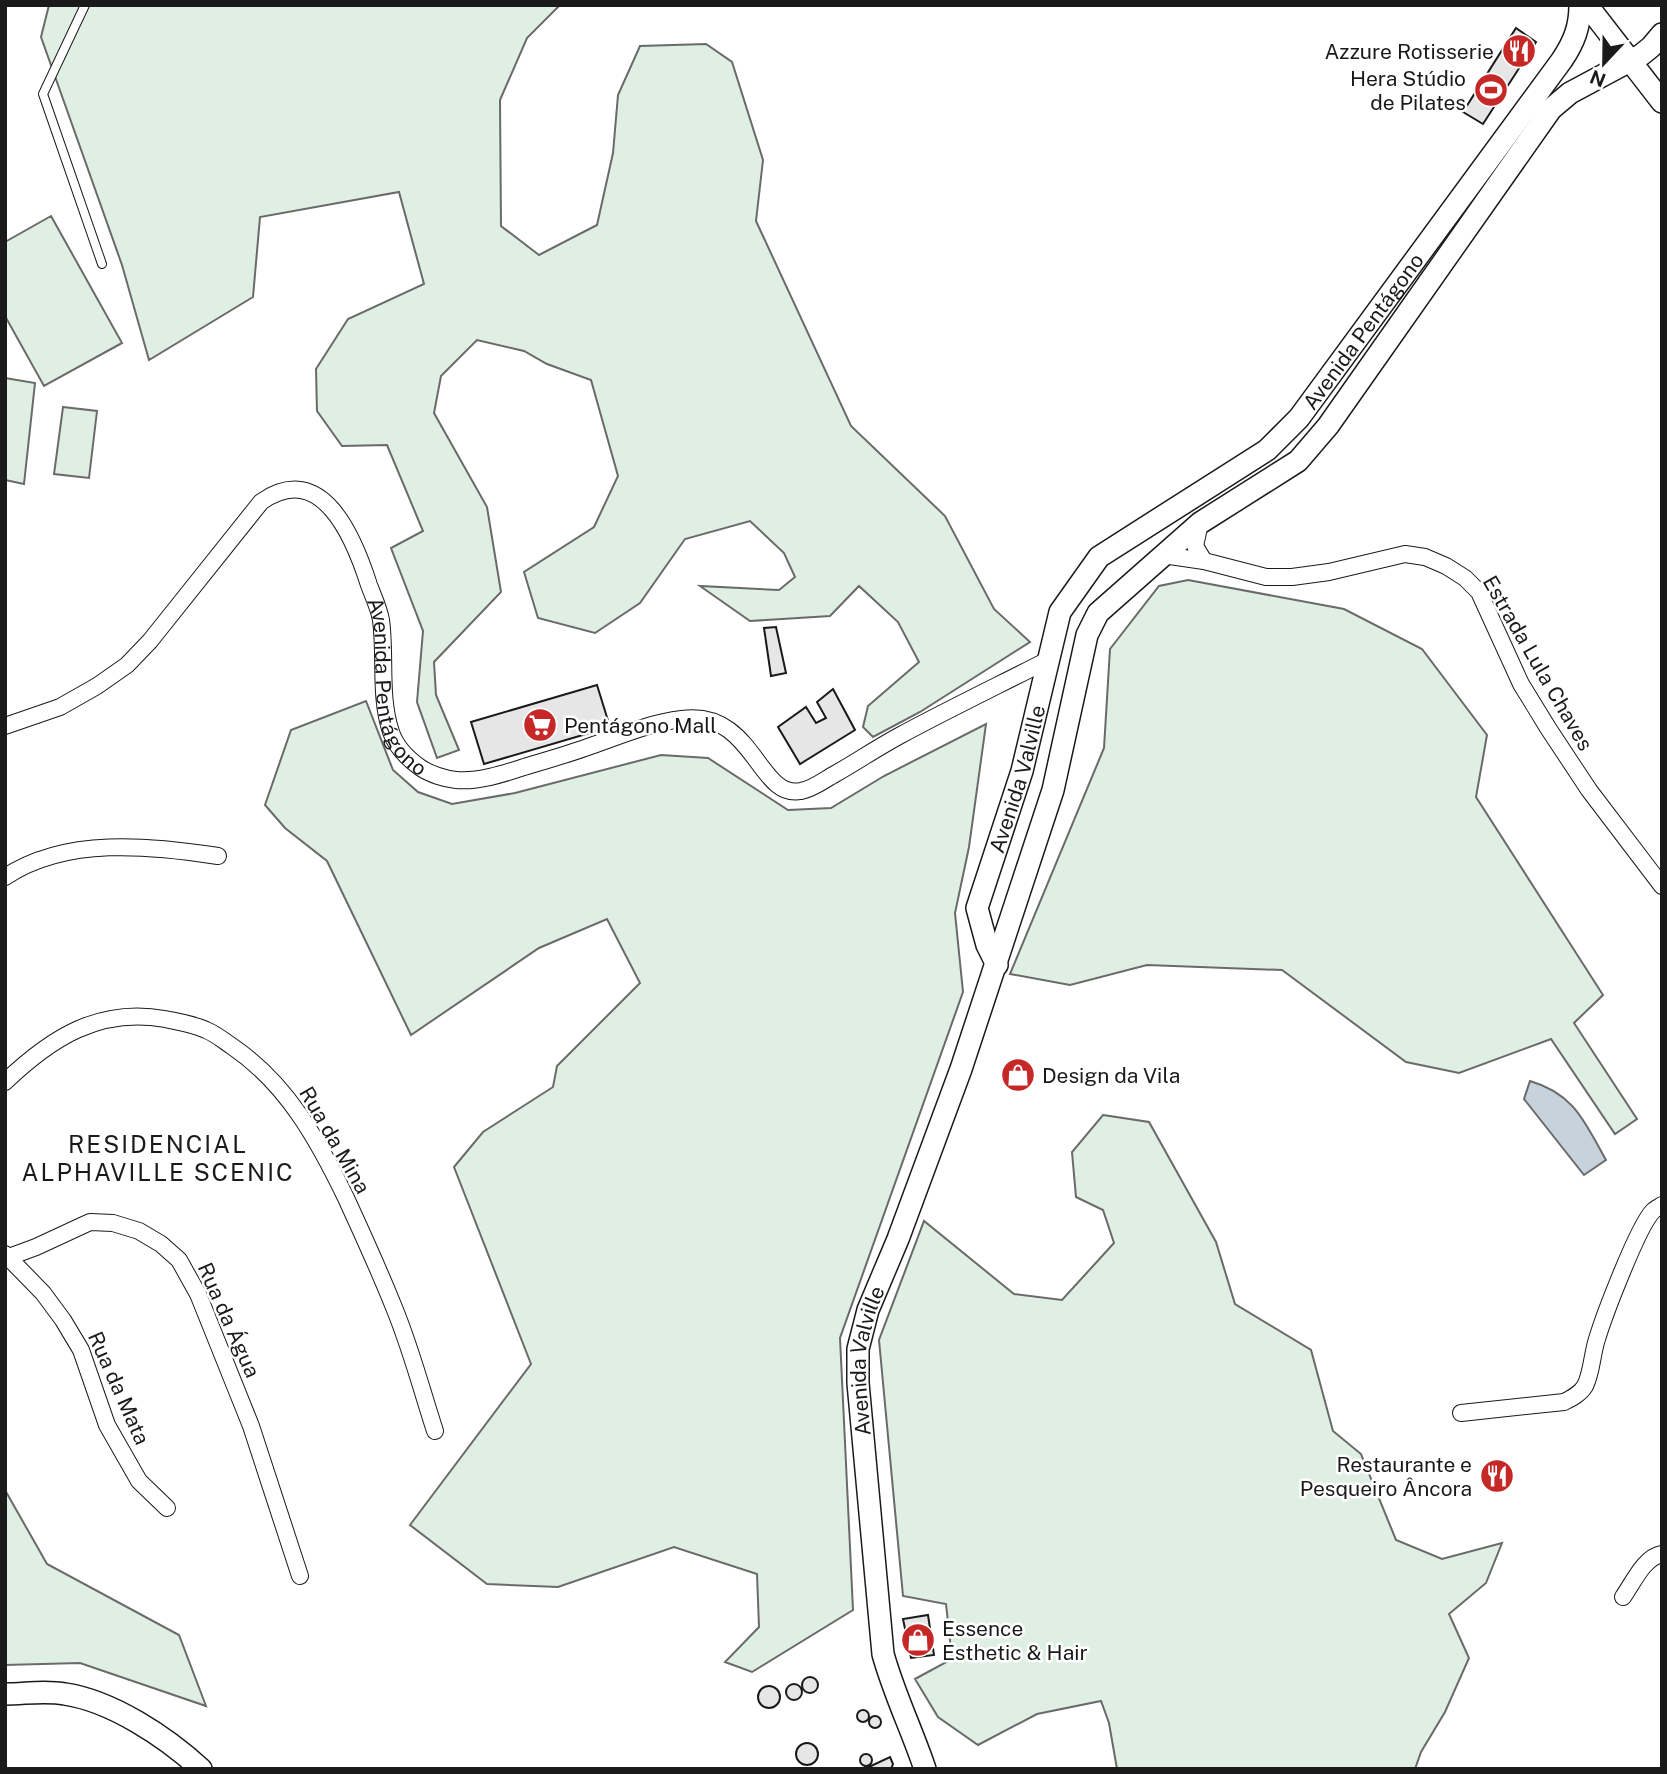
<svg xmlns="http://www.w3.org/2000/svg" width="1667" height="1774" viewBox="0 0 1667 1774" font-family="'Public Sans',sans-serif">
<rect width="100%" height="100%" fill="#fff"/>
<path fill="#e0efe3" stroke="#6a6a6a" stroke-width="2" d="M49 5H560L527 38 500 100 501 226 539 255 597 225 613 153 618 95 640 46 706 44 732 62 763 160 756 221 851 426 945 516 994 609 1030 642 920 712 873 737 863 727 868 706 919 662 898 622 859 586 830 616 750 621 700 586 779 590 795 577 784 553 750 521 685 539 640 603 595 633 538 618 524 572 594 527 618 476 591 380 547 364 524 351 477 340 441 376 434 413 487 507 501 592 434 662 436 695 459 750 437 758 417 702 423 631 391 548 423 531 387 445 342 446 317 411 316 369 348 319 424 284 399 192 260 217 253 297 149 360 122 265 41 37Z
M51 216 122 343 44 386 5 316V242Z
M5 378 35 383 24 484 5 480Z
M63 407 97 411 89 478 54 474Z
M1188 580 1344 609 1422 649 1487 735 1476 797 1603 995 1574 1023 1637 1119 1615 1134 1551 1039 1459 1073 1406 1062 1282 970 1147 965 1070 985 1010 974 1104 748 1110 649 1159 586Z
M366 701 393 770 418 792 452 804 515 793 661 755 708 758 788 810 831 808 884 776 986 724 969 847 955 913 963 992 840 1338 853 1610 752 1672 725 1662 759 1627 757 1574 674 1547 558 1587 487 1584 410 1525 531 1364 454 1167 483 1132 553 1087 557 1066 640 983 607 919 539 948 411 1035 327 861 285 828 265 805 291 730Z
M1103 1115 1149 1122 1216 1242 1235 1304 1311 1350 1333 1431 1361 1454 1396 1540 1442 1559 1502 1543 1486 1583 1449 1614 1469 1658 1445 1712 1421 1752 1415 1769H1117L1109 1723 1101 1701 1037 1714 978 1745 938 1717 915 1679 952 1659 946 1604 903 1596 879 1340 924 1221 1014 1294 1062 1300 1114 1243 1103 1210 1076 1197 1072 1152Z
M5 1490 47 1564 179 1635 206 1706 80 1663 5 1665Z"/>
<path fill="#c6d2dc" stroke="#6a6a6a" stroke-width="2" d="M1530 1081C1575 1094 1585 1123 1606 1160L1584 1175 1524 1099Z"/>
<path fill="#e6e6e6" stroke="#1a1a1a" stroke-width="2" d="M1516 28 1536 42 1483 124 1463 112Z
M776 627 786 673 771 676 764 628Z
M597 685 610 727 484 764 471 722Z
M833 689 855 730 800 764 778 727 806 707 816 723 826 718 817 702Z
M928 1615 934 1655 911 1658 903 1619Z
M802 1685a8 8 0 1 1 16 0a8 8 0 1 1-16 0Z
M786 1692a8 8 0 1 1 16 0a8 8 0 1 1-16 0Z
M758 1697a11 11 0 1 1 22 0a11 11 0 1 1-22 0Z
M857 1716a6 6 0 1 1 12 0a6 6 0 1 1-12 0Z
M869 1722a6 6 0 1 1 12 0a6 6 0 1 1-12 0Z
M796 1754a11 11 0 1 1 22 0a11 11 0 1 1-22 0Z
M860 1760a6 6 0 1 1 12 0a6 6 0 1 1-12 0Z
M890 1757 893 1764 891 1769H860L871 1766Z"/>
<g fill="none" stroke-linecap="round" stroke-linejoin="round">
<g stroke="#1a1a1a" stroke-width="10">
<path id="lane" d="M85 5 43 94 102 264"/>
</g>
<g stroke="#1a1a1a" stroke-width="18">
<g id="street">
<path d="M1200 523 1195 546 1204 561"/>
<path d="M1163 555 1204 561 1266 577H1292L1329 572 1405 554 1425 557 1446 566 1465 578 1479 592 1521 684 1548 728 1589 790 1662 886"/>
<path id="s1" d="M5 726 60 707 97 686 127 665 150 641 261 502C322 459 354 538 369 585 373 596 379 608 381 620 386 657 379 696 391 732 396 747 408 759 421 768 430 774 445 779 456 780 478 782 503 774 524 767 544 761 565 755 585 748 617 737 648 723 682 719 754 709 758 800 801 791 813 789 824 780 835 774 856 762 877 748 899 736 947 710 997 686 1046 661"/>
<path d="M5 877C67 836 149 846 218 856"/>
<path d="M5 1082C51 1038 99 1007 165 1019 179 1022 193 1024 206 1030 216 1034 224 1041 233 1047 287 1084 318 1140 346 1198 363 1235 380 1272 395 1310 411 1349 422 1391 435 1431"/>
<path d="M5 1254 43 1293 63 1320 81 1350 107 1425 139 1481 167 1508"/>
<path d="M9 1257 36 1247 90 1222 113 1223 139 1231 161 1244 179 1260 198 1294 251 1426 300 1576"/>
<path d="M1461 1413 1564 1402C1572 1398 1580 1394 1585 1386 1592 1372 1592 1354 1597 1339 1604 1316 1638 1226 1653 1211 1655 1209 1659 1207 1662 1205"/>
<path d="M1623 1597C1633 1583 1644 1557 1662 1554"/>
</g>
</g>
<g stroke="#1a1a1a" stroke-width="24">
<g id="secondary">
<path d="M1587 5 1662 102"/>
<path id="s2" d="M997 965 987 945 977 908 1022 771 1060 612 1099 557 1267 450 1299 418 1562 60C1574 42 1580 27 1580 5"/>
<path d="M5 1694C25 1694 45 1690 65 1694 112 1701 166 1737 201 1769"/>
<path id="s3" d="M925 1769C912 1730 894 1694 883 1654L858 1383V1349L868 1310 898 1239 961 1069 1053 790 1087 635 1098 613 1200 523 1298 461 1328 426 1551 109 1570 93 1641 55 1651 47 1662 34"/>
</g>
</g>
<use href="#lane" stroke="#fff" stroke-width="8"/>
<use href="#street" stroke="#fff" stroke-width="16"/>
<use href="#secondary" stroke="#fff" stroke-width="21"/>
</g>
<defs>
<g id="restaurant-disc" transform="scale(1.75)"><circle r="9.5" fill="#c62828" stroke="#fff"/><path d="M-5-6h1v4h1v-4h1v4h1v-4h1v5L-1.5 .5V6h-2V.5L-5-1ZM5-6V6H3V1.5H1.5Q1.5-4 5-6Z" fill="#fff"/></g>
<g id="stadium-disc" transform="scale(1.75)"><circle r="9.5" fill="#c62828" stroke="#fff"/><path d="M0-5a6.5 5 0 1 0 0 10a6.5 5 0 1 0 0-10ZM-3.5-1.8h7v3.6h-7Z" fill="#fff"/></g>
<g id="supermarket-disc" transform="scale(1.75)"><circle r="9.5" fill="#c62828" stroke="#fff"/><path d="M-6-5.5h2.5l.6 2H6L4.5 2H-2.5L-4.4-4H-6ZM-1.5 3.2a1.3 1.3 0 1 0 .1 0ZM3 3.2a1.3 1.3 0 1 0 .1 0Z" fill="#fff"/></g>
<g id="shop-disc" transform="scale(1.75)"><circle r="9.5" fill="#c62828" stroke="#fff"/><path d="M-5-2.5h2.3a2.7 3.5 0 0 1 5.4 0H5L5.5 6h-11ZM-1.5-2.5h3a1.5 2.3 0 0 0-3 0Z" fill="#fff"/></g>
</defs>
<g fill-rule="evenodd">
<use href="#restaurant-disc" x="1519" y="51"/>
<use href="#stadium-disc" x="1491" y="90"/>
<use href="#supermarket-disc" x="540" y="725"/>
<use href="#shop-disc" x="1018" y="1075"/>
<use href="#restaurant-disc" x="1497" y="1476"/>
<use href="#shop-disc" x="918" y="1640"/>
</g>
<g text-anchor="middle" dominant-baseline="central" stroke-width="5" stroke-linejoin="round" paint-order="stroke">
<g font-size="21" fill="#1a1a1a" stroke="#fff" text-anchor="end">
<text x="1494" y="51">Azzure Rotisserie</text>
<text x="1466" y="78">Hera Stúdio<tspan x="1466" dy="24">de Pilates</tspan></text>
<text x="564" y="725" text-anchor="start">Pentágono Mall</text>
<text x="1042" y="1075" text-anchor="start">Design da Vila</text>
<text x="1472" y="1464">Restaurante e<tspan x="1472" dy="24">Pesqueiro Âncora</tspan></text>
<text x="942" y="1628" text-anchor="start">Essence<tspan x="942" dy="24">Esthetic &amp; Hair</tspan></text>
</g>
<g font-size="21" fill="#1a1a1a" stroke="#fff">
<text stroke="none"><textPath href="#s2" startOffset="788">Avenida Pentágono</textPath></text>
<text transform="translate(1538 663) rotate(60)">Estrada Lula Chaves</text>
<text stroke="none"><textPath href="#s1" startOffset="621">Avenida Pentágono</textPath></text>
<text stroke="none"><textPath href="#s2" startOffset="196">Avenida Valville</textPath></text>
<text transform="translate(335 1140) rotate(60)">Rua da Mina</text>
<text transform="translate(229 1320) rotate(66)">Rua da Água</text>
<text stroke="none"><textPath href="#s3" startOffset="418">Avenida Valville</textPath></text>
<text transform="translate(119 1388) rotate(66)">Rua da Mata</text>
</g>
<g font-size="24" letter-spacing="2" fill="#1a1a1a" stroke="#fff">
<text x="158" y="1144">RESIDENCIAL<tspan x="158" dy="28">ALPHAVILLE SCENIC</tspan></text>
</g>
</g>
<rect width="1667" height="1774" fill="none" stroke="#1a1a1a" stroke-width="14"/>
<g transform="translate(1604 63) rotate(202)" stroke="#ffffff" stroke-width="5" paint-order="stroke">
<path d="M0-5L12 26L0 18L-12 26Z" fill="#1a1a1a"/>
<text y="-10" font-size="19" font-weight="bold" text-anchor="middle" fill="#1a1a1a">N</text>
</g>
</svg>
